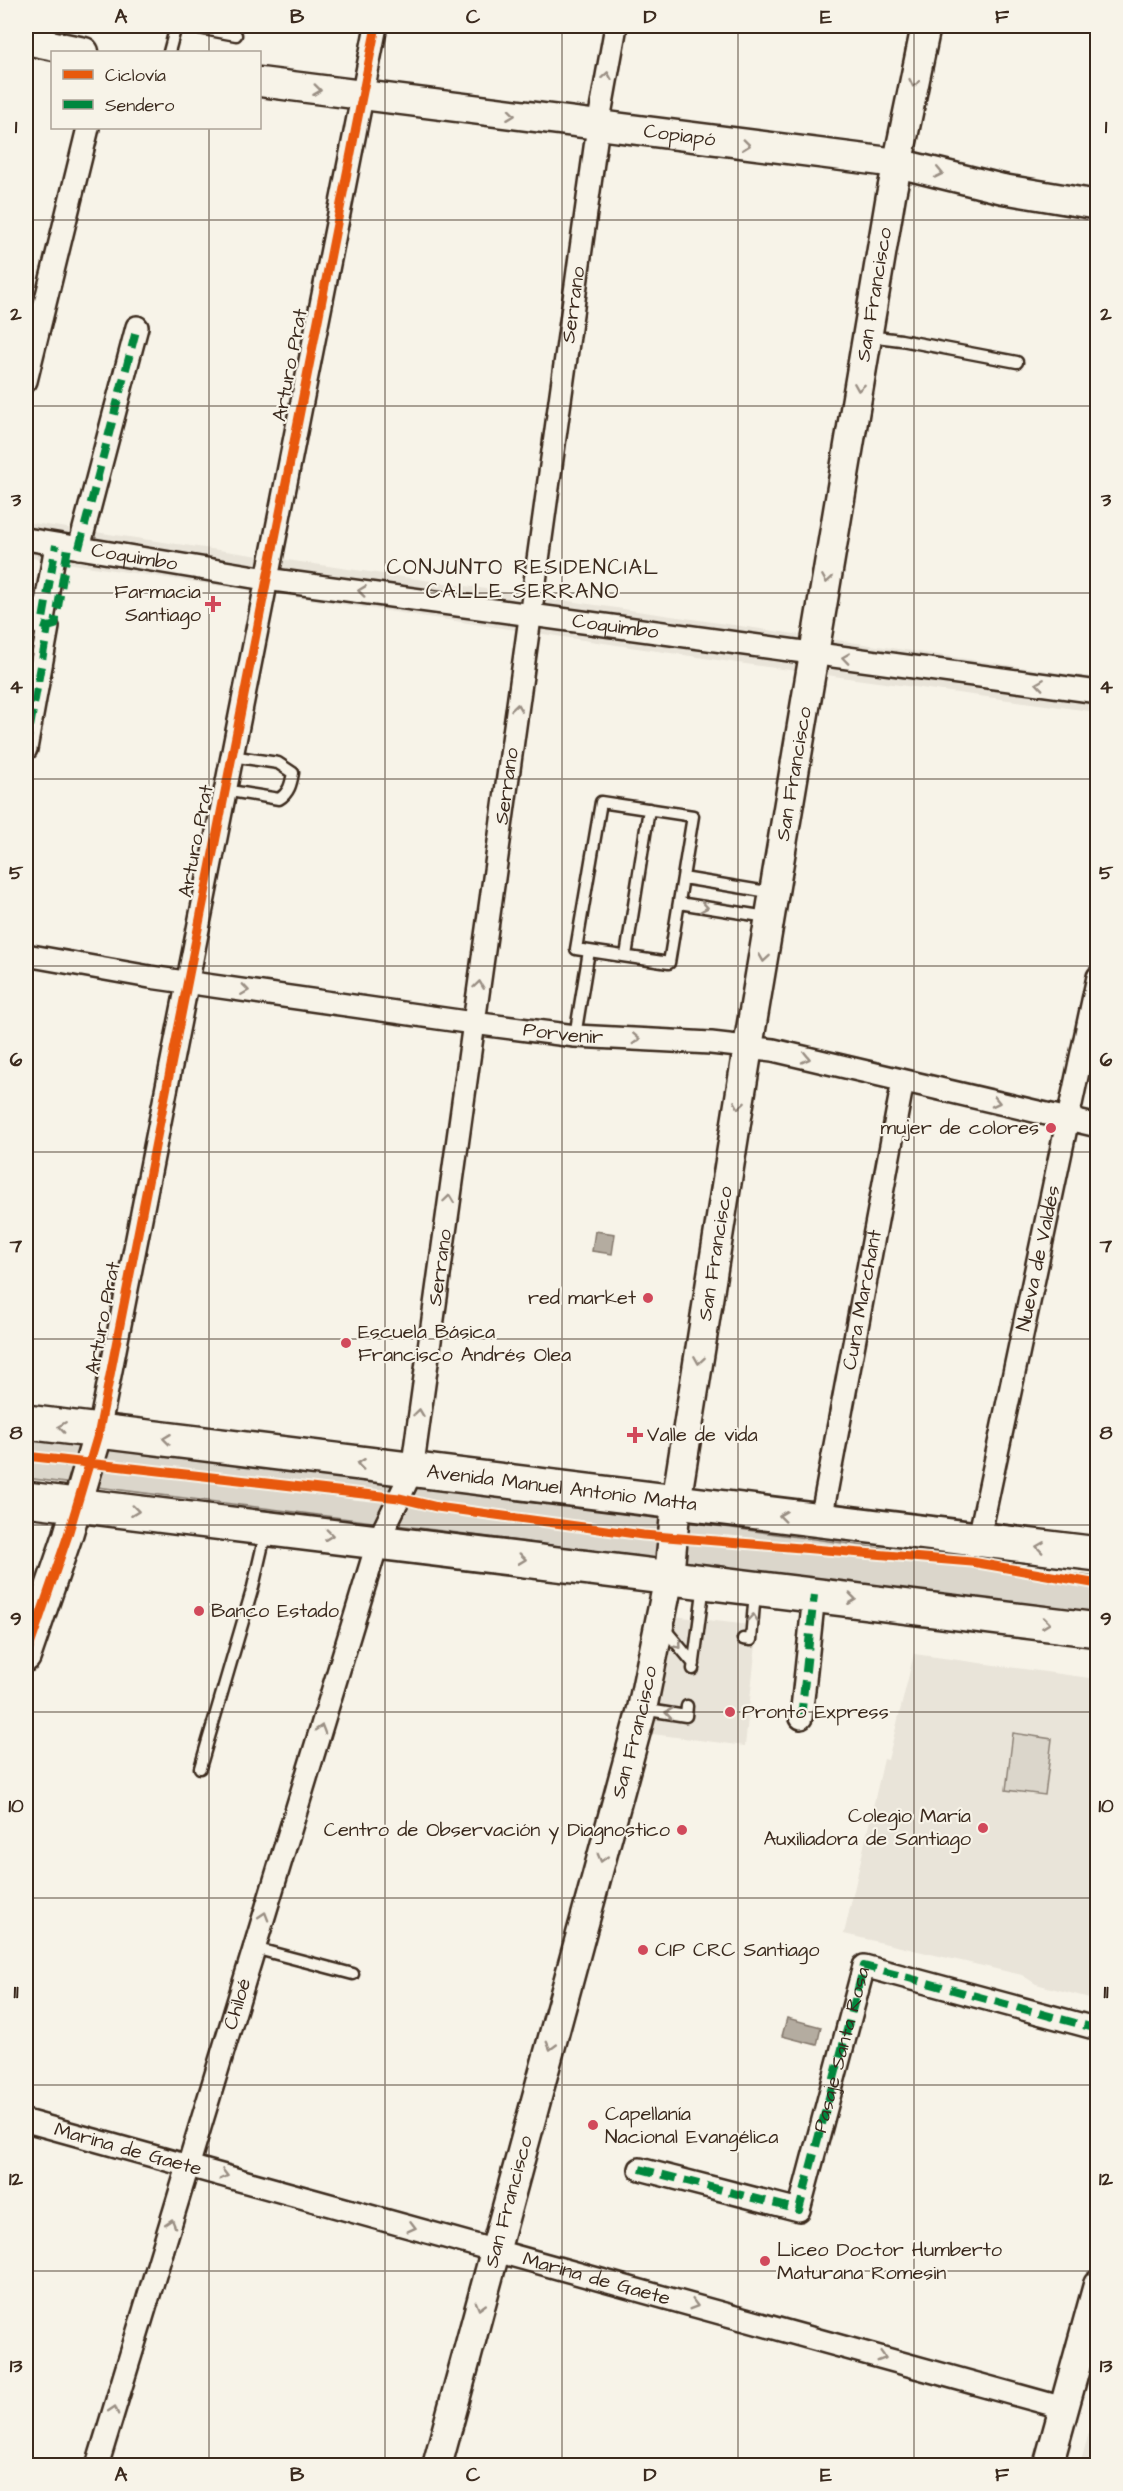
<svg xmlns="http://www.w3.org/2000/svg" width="1123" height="2491" viewBox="0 0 1123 2491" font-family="'Architects Daughter',sans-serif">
<rect width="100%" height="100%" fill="#f7f3e8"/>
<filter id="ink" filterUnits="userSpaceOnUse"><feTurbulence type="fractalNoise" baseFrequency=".0167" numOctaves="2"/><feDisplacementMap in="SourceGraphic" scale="12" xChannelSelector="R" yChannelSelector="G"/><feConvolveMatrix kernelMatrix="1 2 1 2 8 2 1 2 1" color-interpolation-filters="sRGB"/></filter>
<g filter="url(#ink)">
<path fill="#e9e4d9" d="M26 522 1097 678V712L731 662 26 557Z
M673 1616 758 1626 745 1746 645 1733Z
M914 1654 1097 1679V2000L1036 1984 1022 1975 844 1934 884 1759 888 1760Z
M1097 2404V2465H1080Z"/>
<path fill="#dbd6cb" stroke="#8b8074" stroke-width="1.5" d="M26 1440 350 1477 1097 1577V1615C740 1567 383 1523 26 1478Z
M1013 1733 1052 1739 1045 1795 1006 1790Z"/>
<path fill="#b4aca0" stroke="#84786c" stroke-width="1.5" d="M595 1231 615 1234 612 1254 592 1251Z
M787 2018 821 2027 817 2045 782 2036Z"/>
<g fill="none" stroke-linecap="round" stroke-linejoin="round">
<g stroke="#3b2a1e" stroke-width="15">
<path id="lane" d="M188 26 236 35
M169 52 176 26
M868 336 901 340 1017 362
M224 790 279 799C289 793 291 784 293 773L278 763 231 756
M601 802 693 816 669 963 576 949Z
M683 878 774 893
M679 903 767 917
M626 956 649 809
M575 1036 589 951
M663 1627 694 1664
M743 1639 751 1640 755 1592
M693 1669 704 1584
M642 1709 686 1716 687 1706
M200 1768 253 1587 266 1531
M254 1948 353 1974"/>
</g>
<g stroke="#3b2a1e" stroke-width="26">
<g id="street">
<path d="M26 381 88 128"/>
<path id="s1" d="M26 539 266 579 1098 692"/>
<path d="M79 548 137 327"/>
<path d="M26 749 48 627 42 625 56 545"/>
<path id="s2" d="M26 955 150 977 473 1023 575 1036 711 1043 773 1050 1098 1126"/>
<path d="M99 1431 376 26"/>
<path id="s3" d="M821 1520 903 1081"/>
<path id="s4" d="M979 1538 1098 977"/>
<path d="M801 1718 814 1595"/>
<path id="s5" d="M26 2121 1064 2408"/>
<path id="s6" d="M640 2169 799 2210 864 1966 1098 2029"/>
<path id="s7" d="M97 2466 378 1541 412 1471 598 126 616 26"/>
</g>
</g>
<g stroke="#3b2a1e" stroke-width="33">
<g id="secondary">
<path d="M26 40 84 52"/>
<path id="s8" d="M260 82 897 163 1003 189 1098 205"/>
<path d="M26 1657 68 1535 99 1431"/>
<path id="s9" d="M437 2466 642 1709 669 1577 676 1503 748 1047 891 195 926 26"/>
<path d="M1048 2466 1098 2285"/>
</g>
</g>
<g stroke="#3b2a1e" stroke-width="38">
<g id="primary">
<path id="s10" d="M26 1422 1098 1554"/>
<path d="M26 1499 1098 1630"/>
</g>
</g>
<use href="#lane" stroke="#f7f3e8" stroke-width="10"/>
<use href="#street" stroke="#f7f3e8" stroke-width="21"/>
<use href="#secondary" stroke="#f7f3e8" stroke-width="28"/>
<use href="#primary" stroke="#f7f3e8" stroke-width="33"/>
<path stroke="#00873e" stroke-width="8" stroke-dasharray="15 8" stroke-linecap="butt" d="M79 548 137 327
M48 627 55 625 68 547
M26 749 48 627 42 625 56 545
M801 1718 814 1595
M640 2169 799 2210 864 1966 1098 2029"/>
<g stroke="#f7f3e8" stroke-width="13">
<path id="cycleway" d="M26 1456 399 1498 437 1507 643 1535 972 1562 1098 1584
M26 1657 68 1535 99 1431 376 26"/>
</g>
<use href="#cycleway" stroke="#e8590c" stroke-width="9"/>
</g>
<defs><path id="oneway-chevron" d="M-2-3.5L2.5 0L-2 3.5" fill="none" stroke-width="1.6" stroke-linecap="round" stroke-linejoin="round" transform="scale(1.5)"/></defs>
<g stroke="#998e83">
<use href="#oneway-chevron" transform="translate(607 76) rotate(-80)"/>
<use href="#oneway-chevron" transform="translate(914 83) rotate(102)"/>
<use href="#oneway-chevron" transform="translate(317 90) rotate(7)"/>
<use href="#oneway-chevron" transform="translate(511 115) rotate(7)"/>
<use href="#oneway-chevron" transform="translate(746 145) rotate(7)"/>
<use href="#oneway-chevron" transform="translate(939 173) rotate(12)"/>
<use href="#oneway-chevron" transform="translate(859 387) rotate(99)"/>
<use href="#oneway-chevron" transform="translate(827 579) rotate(99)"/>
<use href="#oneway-chevron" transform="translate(362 591) rotate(-173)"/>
<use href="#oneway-chevron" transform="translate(846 658) rotate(-172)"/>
<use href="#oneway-chevron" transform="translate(1040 684) rotate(-172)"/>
<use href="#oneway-chevron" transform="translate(517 708) rotate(-82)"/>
<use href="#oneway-chevron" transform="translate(704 907) rotate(9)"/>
<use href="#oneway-chevron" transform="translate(764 958) rotate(99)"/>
<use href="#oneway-chevron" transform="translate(479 985) rotate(-82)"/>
<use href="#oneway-chevron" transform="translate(245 990) rotate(8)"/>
<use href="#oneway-chevron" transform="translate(636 1039) rotate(3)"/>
<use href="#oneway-chevron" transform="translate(806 1058) rotate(13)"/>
<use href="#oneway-chevron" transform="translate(996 1102) rotate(13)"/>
<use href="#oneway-chevron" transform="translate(739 1105) rotate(99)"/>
<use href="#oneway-chevron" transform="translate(449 1199) rotate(-82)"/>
<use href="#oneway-chevron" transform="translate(699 1360) rotate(99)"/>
<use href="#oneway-chevron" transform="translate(419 1413) rotate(-82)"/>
<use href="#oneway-chevron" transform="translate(62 1427) rotate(-172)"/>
<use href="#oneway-chevron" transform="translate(167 1439) rotate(-173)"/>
<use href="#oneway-chevron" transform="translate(361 1464) rotate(-173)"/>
<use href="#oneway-chevron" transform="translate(135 1511) rotate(7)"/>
<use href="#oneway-chevron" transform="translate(783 1516) rotate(-173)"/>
<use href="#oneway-chevron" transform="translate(329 1535) rotate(7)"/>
<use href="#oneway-chevron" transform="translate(1040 1547) rotate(-172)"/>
<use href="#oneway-chevron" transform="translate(522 1559) rotate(7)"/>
<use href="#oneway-chevron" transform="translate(852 1599) rotate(7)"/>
<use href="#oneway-chevron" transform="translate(753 1618) rotate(-85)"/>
<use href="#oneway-chevron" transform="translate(1046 1623) rotate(7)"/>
<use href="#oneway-chevron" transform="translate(678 1645) rotate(50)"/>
<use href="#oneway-chevron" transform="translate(669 1713) rotate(-171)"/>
<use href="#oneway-chevron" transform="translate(321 1729) rotate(-73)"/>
<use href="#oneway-chevron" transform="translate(602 1858) rotate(105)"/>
<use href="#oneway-chevron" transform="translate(264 1916) rotate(-73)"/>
<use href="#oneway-chevron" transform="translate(551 2046) rotate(105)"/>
<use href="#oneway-chevron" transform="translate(224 2175) rotate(15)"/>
<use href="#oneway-chevron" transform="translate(171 2223) rotate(-73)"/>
<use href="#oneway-chevron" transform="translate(412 2227) rotate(15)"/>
<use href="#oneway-chevron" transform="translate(694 2305) rotate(16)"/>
<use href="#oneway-chevron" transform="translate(480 2306) rotate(105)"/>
<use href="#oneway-chevron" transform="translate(882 2357) rotate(16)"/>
<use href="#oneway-chevron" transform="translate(114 2410) rotate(-73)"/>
</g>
</g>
<path fill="none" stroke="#3b2a1e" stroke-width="1.5" stroke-opacity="0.55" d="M209 26V52M385 26V2466M562 26V2466M738 26V2466M914 26V2466M209 128V2466M26 220H1098M26 406H1098M26 593H1098M26 779H1098M26 966H1098M26 1152H1098M26 1339H1098M26 1525H1098M26 1712H1098M26 1898H1098M26 2085H1098M26 2271H1098"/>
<g fill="#d1495b" stroke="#f7f3e8" stroke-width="2">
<path d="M210 595h6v6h6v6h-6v6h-6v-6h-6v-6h6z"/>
<circle cx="1051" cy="1128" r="6"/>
<circle cx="648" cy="1298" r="6"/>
<circle cx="346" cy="1343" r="6"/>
<path d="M632 1426h6v6h6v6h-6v6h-6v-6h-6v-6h6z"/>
<circle cx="199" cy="1611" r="6"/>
<circle cx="730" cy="1712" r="6"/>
<circle cx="983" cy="1828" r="6"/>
<circle cx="682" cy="1830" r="6"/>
<circle cx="643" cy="1950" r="6"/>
<circle cx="593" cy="2125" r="6"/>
<circle cx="765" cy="2261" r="6"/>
</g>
<g text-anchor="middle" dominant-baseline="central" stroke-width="4.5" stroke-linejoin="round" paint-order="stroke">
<g font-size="20" fill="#3b2a1e" stroke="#f7f3e8">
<text stroke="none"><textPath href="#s8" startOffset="423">Copiapó</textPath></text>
<text stroke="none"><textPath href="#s9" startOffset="2218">San Francisco</textPath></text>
<text stroke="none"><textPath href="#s7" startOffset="2222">Serrano</textPath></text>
<text transform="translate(290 365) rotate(-79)">Arturo Prat</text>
<text stroke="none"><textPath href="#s1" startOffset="110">Coquimbo</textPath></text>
<text stroke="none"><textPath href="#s1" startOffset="596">Coquimbo</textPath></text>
<text stroke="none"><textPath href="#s9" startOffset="1732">San Francisco</textPath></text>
<text stroke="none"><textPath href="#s7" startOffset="1736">Serrano</textPath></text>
<text transform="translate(196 841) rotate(-79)">Arturo Prat</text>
<text stroke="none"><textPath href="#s2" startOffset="543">Porvenir</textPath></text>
<text stroke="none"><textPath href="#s9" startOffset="1246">San Francisco</textPath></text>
<text stroke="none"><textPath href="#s4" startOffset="286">Nueva de Valdés</textPath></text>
<text stroke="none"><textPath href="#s7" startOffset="1250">Serrano</textPath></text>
<text stroke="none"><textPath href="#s3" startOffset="224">Cura Marchant</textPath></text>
<text transform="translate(103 1318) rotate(-79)">Arturo Prat</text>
<text stroke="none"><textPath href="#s10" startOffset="540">Avenida Manuel Antonio Matta</textPath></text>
<text stroke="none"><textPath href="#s9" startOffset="760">San Francisco</textPath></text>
<text stroke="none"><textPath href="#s7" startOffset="483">Chiloé</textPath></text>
<text stroke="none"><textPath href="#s6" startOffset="330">Pasaje Santa Rosa</textPath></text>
<text stroke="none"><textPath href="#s5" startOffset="106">Marina de Gaete</textPath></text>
<text stroke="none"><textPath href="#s9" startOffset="274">San Francisco</textPath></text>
<text stroke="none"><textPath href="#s5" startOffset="592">Marina de Gaete</textPath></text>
</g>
<g font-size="20" fill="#3b2a1e" stroke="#f7f3e8" text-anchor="start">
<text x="201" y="592" text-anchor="end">Farmacia<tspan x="201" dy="23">Santiago</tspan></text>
<text x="1039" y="1128" text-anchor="end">mujer de colores</text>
<text x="636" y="1298" text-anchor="end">red market</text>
<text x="358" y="1332">Escuela Básica<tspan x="358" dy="23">Francisco Andrés Olea</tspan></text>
<text x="647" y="1435">Valle de vida</text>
<text x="211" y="1611">Banco Estado</text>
<text x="742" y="1712">Pronto Express</text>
<text x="971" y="1816" text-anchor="end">Colegio María<tspan x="971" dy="23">Auxiliadora de Santiago</tspan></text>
<text x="670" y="1830" text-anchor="end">Centro de Observación y Diagnostico</text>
<text x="655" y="1950">CIP CRC Santiago</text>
<text x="605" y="2114">Capellanía<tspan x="605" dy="23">Nacional Evangélica</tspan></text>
<text x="777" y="2250">Liceo Doctor Humberto<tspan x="777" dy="23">Maturana Romesin</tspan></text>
</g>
<g font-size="21" letter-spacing="1.5" fill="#3b2a1e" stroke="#f7f3e8">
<text x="523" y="567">CONJUNTO RESIDENCIAL<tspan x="523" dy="24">CALLE SERRANO</tspan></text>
</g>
</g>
<rect width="1123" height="2491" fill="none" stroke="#f7f3e8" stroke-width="66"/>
<rect x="51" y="51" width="210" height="78" fill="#f7f3e8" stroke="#aca397" stroke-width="1.5"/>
<rect x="63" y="70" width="30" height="9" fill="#e8590c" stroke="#aca397" stroke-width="1.5"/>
<text x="105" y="81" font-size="18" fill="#3b2a1e">Ciclovía</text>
<rect x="63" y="100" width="30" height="9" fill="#00873e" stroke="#aca397" stroke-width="1.5"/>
<text x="105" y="111" font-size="18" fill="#3b2a1e">Sendero</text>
<rect x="33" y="33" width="1057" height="2425" fill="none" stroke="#3b2a1e" stroke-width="2"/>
<g font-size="20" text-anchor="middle" font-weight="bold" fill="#3b2a1e">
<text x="121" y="23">A</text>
<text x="297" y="23">B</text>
<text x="473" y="23">C</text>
<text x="650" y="23">D</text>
<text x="826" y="23">E</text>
<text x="1002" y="23">F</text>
<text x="16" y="133">1</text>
<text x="1106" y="133">1</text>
<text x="16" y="320">2</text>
<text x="1106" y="320">2</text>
<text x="16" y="506">3</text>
<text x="1106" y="506">3</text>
<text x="16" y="693">4</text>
<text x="1106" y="693">4</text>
<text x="16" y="879">5</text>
<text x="1106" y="879">5</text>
<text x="16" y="1066">6</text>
<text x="1106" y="1066">6</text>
<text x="16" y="1252">7</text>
<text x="1106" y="1252">7</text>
<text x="16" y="1439">8</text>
<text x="1106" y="1439">8</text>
<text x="16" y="1625">9</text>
<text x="1106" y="1625">9</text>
<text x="16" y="1812">10</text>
<text x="1106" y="1812">10</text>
<text x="16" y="1998">11</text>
<text x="1106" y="1998">11</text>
<text x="16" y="2185">12</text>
<text x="1106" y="2185">12</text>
<text x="16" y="2372">13</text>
<text x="1106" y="2372">13</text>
<text x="121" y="2481">A</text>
<text x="297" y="2481">B</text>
<text x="473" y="2481">C</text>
<text x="650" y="2481">D</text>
<text x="826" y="2481">E</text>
<text x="1002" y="2481">F</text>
</g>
</svg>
